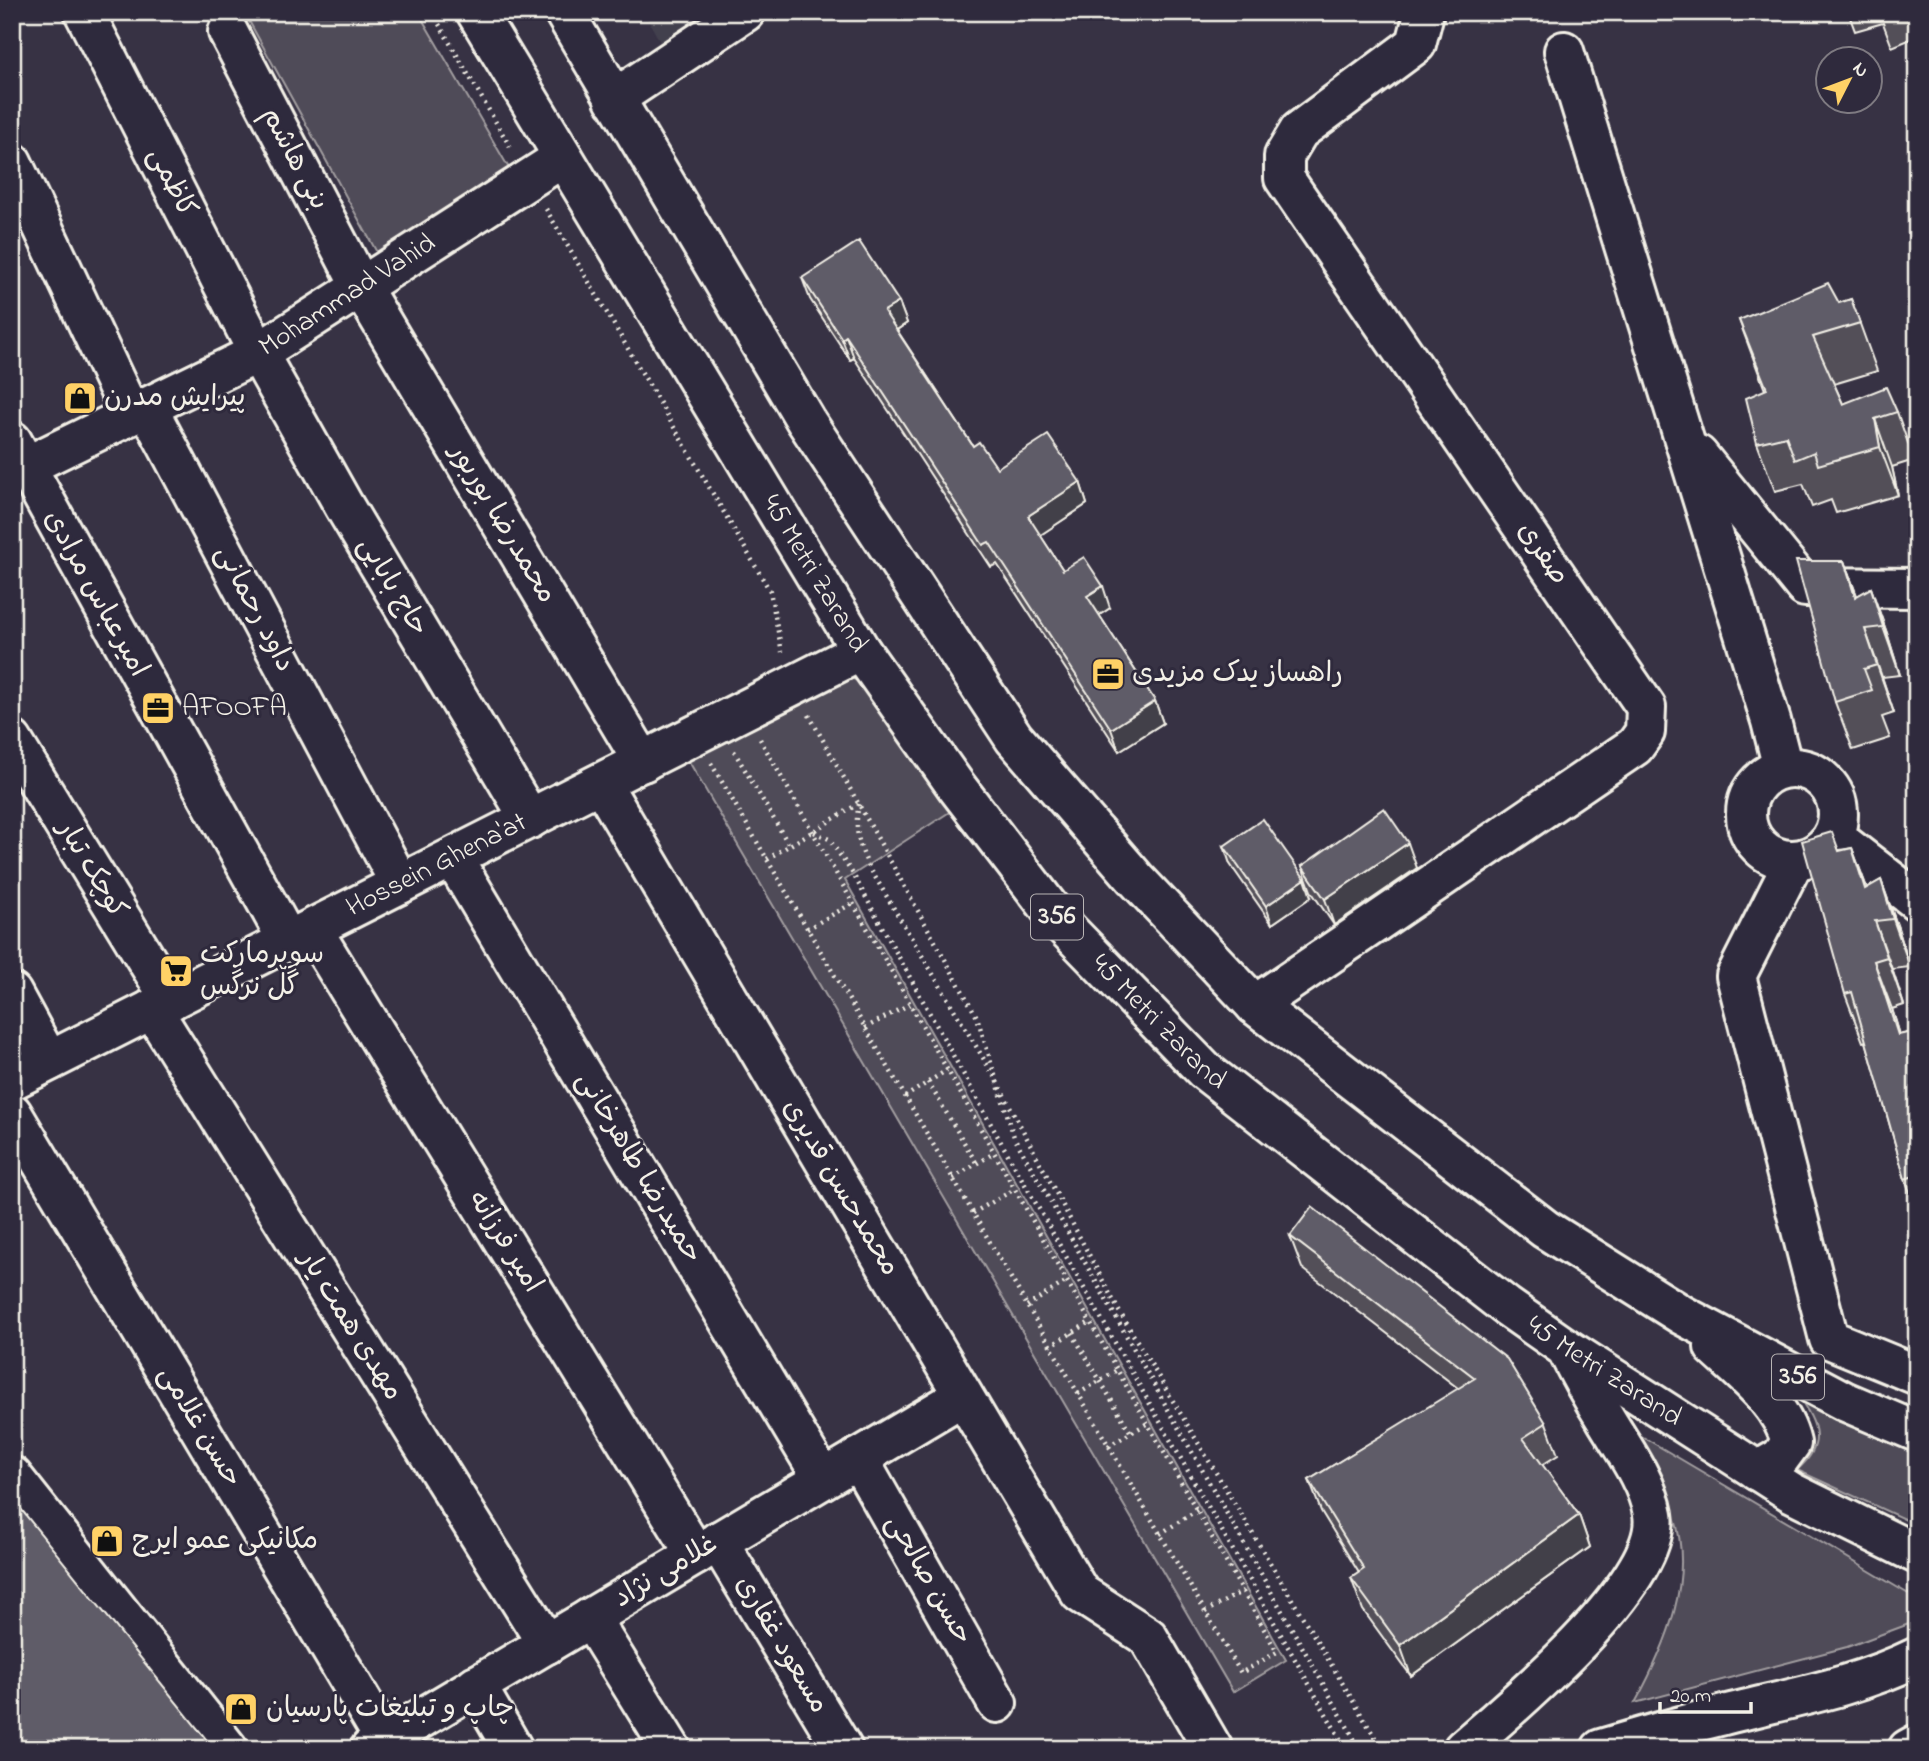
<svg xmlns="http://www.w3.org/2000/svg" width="1929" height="1761" viewBox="0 0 1929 1761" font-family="'Indie Flower','Playpen Sans Arabic',sans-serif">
<rect width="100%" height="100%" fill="#373244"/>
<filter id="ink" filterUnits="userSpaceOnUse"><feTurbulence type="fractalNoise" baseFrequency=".0143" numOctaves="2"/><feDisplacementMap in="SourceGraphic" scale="14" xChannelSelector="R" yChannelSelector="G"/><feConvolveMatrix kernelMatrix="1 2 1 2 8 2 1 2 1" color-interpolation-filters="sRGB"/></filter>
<g filter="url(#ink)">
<path fill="#433f4e" d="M644 12H726L667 55Z"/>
<path fill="#504b59" stroke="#a29ea0" stroke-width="2" d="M244 12H418L517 182 380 258Z
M847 676 860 682 951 811 845 880 1286 1660 1233 1692 684 753Z
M1789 1383 1917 1447V1525L1797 1470C1833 1440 1811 1415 1789 1383Z
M1638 1434 1917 1599V1621L1847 1647 1635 1703C1666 1646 1696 1578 1673 1513 1664 1486 1650 1460 1638 1434Z"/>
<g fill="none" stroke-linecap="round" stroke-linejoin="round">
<g stroke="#f4f1e8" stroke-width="44">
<g id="minor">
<path d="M84 12 258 353 344 506 530 819"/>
<path d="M228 32 361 287 643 762"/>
<path d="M1564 51 1771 721 1783 768"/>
<path d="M614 99 745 12"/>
<path d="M12 162 131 415"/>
<path d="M147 407 400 884"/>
<path d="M12 441 288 941"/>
<path d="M1698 455 1805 587 1917 588"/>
<path id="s1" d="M12 473 258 353 562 158"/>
<path d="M12 740 171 1000"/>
<circle cx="1792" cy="814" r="46"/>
<path d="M601 783 1080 1593 1148 1637 1213 1749"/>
<path d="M1833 836 1917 901"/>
<path d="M453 858 823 1479"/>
<path d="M1794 861 1736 976 1829 1339 1917 1375"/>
<path d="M312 929 696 1555"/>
<path d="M12 993 49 1061"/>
<path d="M1255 1005 1635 746 1645 732 1646 707 1284 178V156L1299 131 1416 44 1423 17 1421 12"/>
<path d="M152 1009 547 1644"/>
<path id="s2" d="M12 1080 861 651"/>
<path d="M12 1113 385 1740"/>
<path d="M858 1458 997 1703"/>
<path d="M12 1476 228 1749"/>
<path d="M718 1541 843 1749"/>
<path d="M590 1618 671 1749"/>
<path d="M476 1685 513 1749"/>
<path d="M370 1749 963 1396"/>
</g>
</g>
<g stroke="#f4f1e8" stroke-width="44">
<g id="major">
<path id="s3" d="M476 12 861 651 956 786 1061 923 1204 1070 1506 1306 1566 1348 1791 1492 1917 1554"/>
<path d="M564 12 806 421 1014 738 1135 878 1255 1005 1545 1229 1682 1315 1844 1401 1917 1432"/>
<path d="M1714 1347C1743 1374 1782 1403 1791 1443L1780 1458 1757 1471"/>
</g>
</g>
<g stroke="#f4f1e8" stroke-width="44">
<path id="highway" d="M1463 1749C1511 1707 1664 1581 1653 1514 1647 1480 1622 1447 1605 1418 1591 1396 1578 1372 1566 1348
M1601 1749C1640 1738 1677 1726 1716 1717 1784 1699 1852 1689 1917 1657
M1908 1749 1917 1744"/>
</g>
<path stroke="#f4f1e8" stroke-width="4.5" stroke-dasharray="2 5" stroke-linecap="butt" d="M432 12 512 150
M546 209 770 591 782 652
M809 715 887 855
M734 751 789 845
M711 763 1241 1673 1277 1652 760 739
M859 804C854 828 858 843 868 865L995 1078 1119 1311 1382 1749
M814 832 829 839 853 874 997 1135 1346 1749
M767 859 858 804
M807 929 853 903
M865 1028 910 1004
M928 1082 977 1164
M905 1097 947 1070
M953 1178 994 1153
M973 1213 1015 1189
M1027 1306 1067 1281
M1072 1333 1131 1433
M1050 1346 1090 1322
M1078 1394 1117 1370
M1108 1446 1148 1423
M1160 1534 1197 1510
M1205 1612 1243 1591"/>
<use href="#minor" stroke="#2f2a3d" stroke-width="38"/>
<use href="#major" stroke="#2f2a3d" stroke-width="38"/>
<use href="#highway" stroke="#2f2a3d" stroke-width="38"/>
<path stroke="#f4f1e8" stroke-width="4.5" stroke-dasharray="2 5" stroke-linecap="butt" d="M887 855 977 1017 1014 1137 1360 1749"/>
</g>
<path fill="#524f59" stroke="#f4f1e8" stroke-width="2" d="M1848 12H1917V53L1911 39 1892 47 1883 23 1855 31Z
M802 278 899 302 907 323 897 330 973 446 997 468 1080 482 1087 504 1040 535 1063 570 1110 608 1099 615 1155 701 1163 723 1119 751 997 564 991 567 854 358 850 360 810 299Z
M1851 299 1877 371 1834 384 1843 404 1897 412 1914 460 1892 467 1898 495 1836 513 1831 500 1812 507 1803 484 1775 491 1757 443 1765 390 1739 320 1839 303Z
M1844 561 1857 596 1871 588 1888 636 1900 675 1882 677 1894 713 1882 717 1890 738 1853 750 1835 702Z
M1224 846 1311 897 1272 924 1230 864Z
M1852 848 1867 888 1881 880 1898 928 1910 967 1892 969 1904 1005 1892 1009 1900 1035 1912 1032 1917 1046V1212L1905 1179 1866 1041 1863 1042 1845 994 1839 850Z
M1302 866 1417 868 1334 925 1311 891Z
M1290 1236 1546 1423 1558 1455 1542 1465 1579 1515 1590 1547 1411 1676 1363 1610 1351 1578 1359 1573 1321 1511 1309 1480 1459 1389 1302 1268Z"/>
<path fill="#424048" stroke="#f4f1e8" stroke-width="2" d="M899 302 907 323 892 333 884 311Z
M846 336 854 358 850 360 842 339Z
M1875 419 1892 467 1898 495 1880 447Z
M1080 482 1087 504 1036 538 1028 516Z
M1844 561 1862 609 1855 597Z
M1103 586 1110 608 1095 618 1087 596Z
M1871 588 1888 636 1900 675 1883 627Z
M1865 629 1882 677 1894 713 1877 665Z
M1155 701 1163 723 1119 751 1111 729Z
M1408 843 1417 868 1334 925 1325 899Z
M1852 848 1870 896 1865 889Z
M1305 879 1311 897 1272 924 1266 906Z
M1881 880 1898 928 1910 967 1893 919Z
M1875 921 1892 969 1904 1005 1887 957Z
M1874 961 1892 1009 1915 1083 1898 1035Z
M1579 1515 1590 1547 1411 1676 1400 1645Z"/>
<path fill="#5f5c67" stroke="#f4f1e8" stroke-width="2" d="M859 241 899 302 884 311 973 446 979 442 997 468 1048 435 1080 482 1028 516 1063 570 1084 557 1103 586 1087 596 1155 701 1111 729 989 542 983 545 846 336 842 339 802 278Z
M1828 283 1839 303 1851 299 1860 323 1813 337 1843 404 1886 387 1897 412 1875 419 1880 447 1818 465 1814 452 1795 460 1786 436 1757 443 1746 398 1767 389 1739 320Z
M1796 561H1844L1855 597 1871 588 1883 627 1865 629 1877 665 1864 669 1872 690 1835 702Z
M1384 808 1408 843 1325 899 1302 866Z
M1263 819 1305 879 1266 906 1224 846Z
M1832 832 1839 851 1852 848 1865 889 1881 880 1893 919 1875 921 1887 957 1874 961 1898 1035 1912 1032 1917 1049V1175L1905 1179 1852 992 1845 994 1802 841Z
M1312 1207 1507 1359 1546 1423 1523 1438 1579 1515 1400 1645 1351 1578 1364 1569 1309 1480 1475 1378 1290 1236Z
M12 1498 214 1749H12Z"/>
</g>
<defs>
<g id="shop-square" transform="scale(1.75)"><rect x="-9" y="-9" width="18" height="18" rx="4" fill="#ffd166" stroke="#2f2a3d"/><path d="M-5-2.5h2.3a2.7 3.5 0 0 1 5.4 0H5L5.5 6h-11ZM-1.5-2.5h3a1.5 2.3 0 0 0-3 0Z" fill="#111"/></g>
<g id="office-square" transform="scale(1.75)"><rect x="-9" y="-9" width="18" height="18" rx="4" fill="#ffd166" stroke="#2f2a3d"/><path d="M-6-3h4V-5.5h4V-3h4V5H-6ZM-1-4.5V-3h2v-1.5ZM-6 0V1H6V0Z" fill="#111"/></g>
<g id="supermarket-square" transform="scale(1.75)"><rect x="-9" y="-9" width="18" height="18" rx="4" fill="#ffd166" stroke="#2f2a3d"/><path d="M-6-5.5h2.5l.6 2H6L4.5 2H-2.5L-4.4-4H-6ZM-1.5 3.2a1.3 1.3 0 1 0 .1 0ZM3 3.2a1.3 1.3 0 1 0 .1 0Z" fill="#111"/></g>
</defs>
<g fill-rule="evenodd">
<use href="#shop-square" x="80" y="398"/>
<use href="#office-square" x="1108" y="674"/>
<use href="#office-square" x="158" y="708"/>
<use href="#supermarket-square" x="176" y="971"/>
<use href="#shop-square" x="107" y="1541"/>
<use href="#shop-square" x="241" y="1709"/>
</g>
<g text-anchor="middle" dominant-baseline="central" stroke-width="6" stroke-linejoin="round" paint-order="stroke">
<g fill="#2f2a3d" stroke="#b9b5b5" stroke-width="2">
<rect x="1031" y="894.5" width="52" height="45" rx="5"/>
<rect x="1772" y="1354.5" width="52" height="45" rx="5"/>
</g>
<g font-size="26" font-weight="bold" fill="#f4f1e8">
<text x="1057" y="917">356</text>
<text x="1798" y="1377">356</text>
</g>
<g font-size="28" fill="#f4f1e8" stroke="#2f2a3d">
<text transform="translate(294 159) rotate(62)">بنی هاشم</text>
<text transform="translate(171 183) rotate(63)">کاظمی</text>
<text stroke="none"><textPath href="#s1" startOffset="380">Mohammad Vahid</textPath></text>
<text transform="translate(502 524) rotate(59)">محمدرضا بوربور</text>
<text transform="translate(1542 554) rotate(56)">صفری</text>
<text stroke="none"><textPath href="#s3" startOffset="656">45 Metri Zarand</textPath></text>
<text transform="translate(392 587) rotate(59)">حاج بابایی</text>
<text transform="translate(95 594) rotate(61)">امیرعباس مرادی</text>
<text transform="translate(254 609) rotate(62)">داود رحمانی</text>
<text stroke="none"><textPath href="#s2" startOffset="476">Hossein Ghena'at</textPath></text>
<text transform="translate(91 870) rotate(59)">کوچک تبار</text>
<text stroke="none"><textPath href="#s3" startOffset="1223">45 Metri Zarand</textPath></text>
<text transform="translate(638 1168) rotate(59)">حمیدرضا طاهرخانی</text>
<text transform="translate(840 1188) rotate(59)">محمدحسن قدیری</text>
<text transform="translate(504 1242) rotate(58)">امیر فرزانه</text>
<text transform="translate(350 1326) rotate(58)">مهدی همت یار</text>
<text stroke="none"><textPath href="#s3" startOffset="1790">45 Metri Zarand</textPath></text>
<text transform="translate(199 1427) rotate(59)">حسن غلامی</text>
<text transform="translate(666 1572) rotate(-31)">غلامی نژاد</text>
<text transform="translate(928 1580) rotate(60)">حسن صالحی</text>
<text transform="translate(781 1645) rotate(59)">مسعود غفاری</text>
</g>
<g font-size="28" fill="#f4f1e8" stroke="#2f2a3d" text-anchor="start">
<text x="104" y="398">پیرایش مدرن</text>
<text x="1132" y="674">راهساز یدک مزیدی</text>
<text x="182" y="708">AFOOFA</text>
<text x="200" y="955">سوپرمارکت<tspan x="200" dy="32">گل نرگس</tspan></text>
<text x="132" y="1541">مکانیکی عمو ایرج</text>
<text x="266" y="1709">چاپ و تبلیغات پارسیان</text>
</g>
</g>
<rect width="1929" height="1761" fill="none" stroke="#2f2a3d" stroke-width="42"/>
<rect x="21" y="21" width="1887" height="1719" fill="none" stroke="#f4f1e8" stroke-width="2.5" filter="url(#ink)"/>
<g transform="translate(1849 80) rotate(48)"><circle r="33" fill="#2f2a3d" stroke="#7e7a81" stroke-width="2"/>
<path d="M0-5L12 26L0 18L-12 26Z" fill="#ffd166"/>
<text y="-10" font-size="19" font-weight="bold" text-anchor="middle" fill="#f4f1e8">N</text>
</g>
<path d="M1660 1702v10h91v-10" fill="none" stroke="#f4f1e8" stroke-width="3.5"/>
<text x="1670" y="1702" font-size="21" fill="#f4f1e8" stroke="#2f2a3d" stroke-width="5" paint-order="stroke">20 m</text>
</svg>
